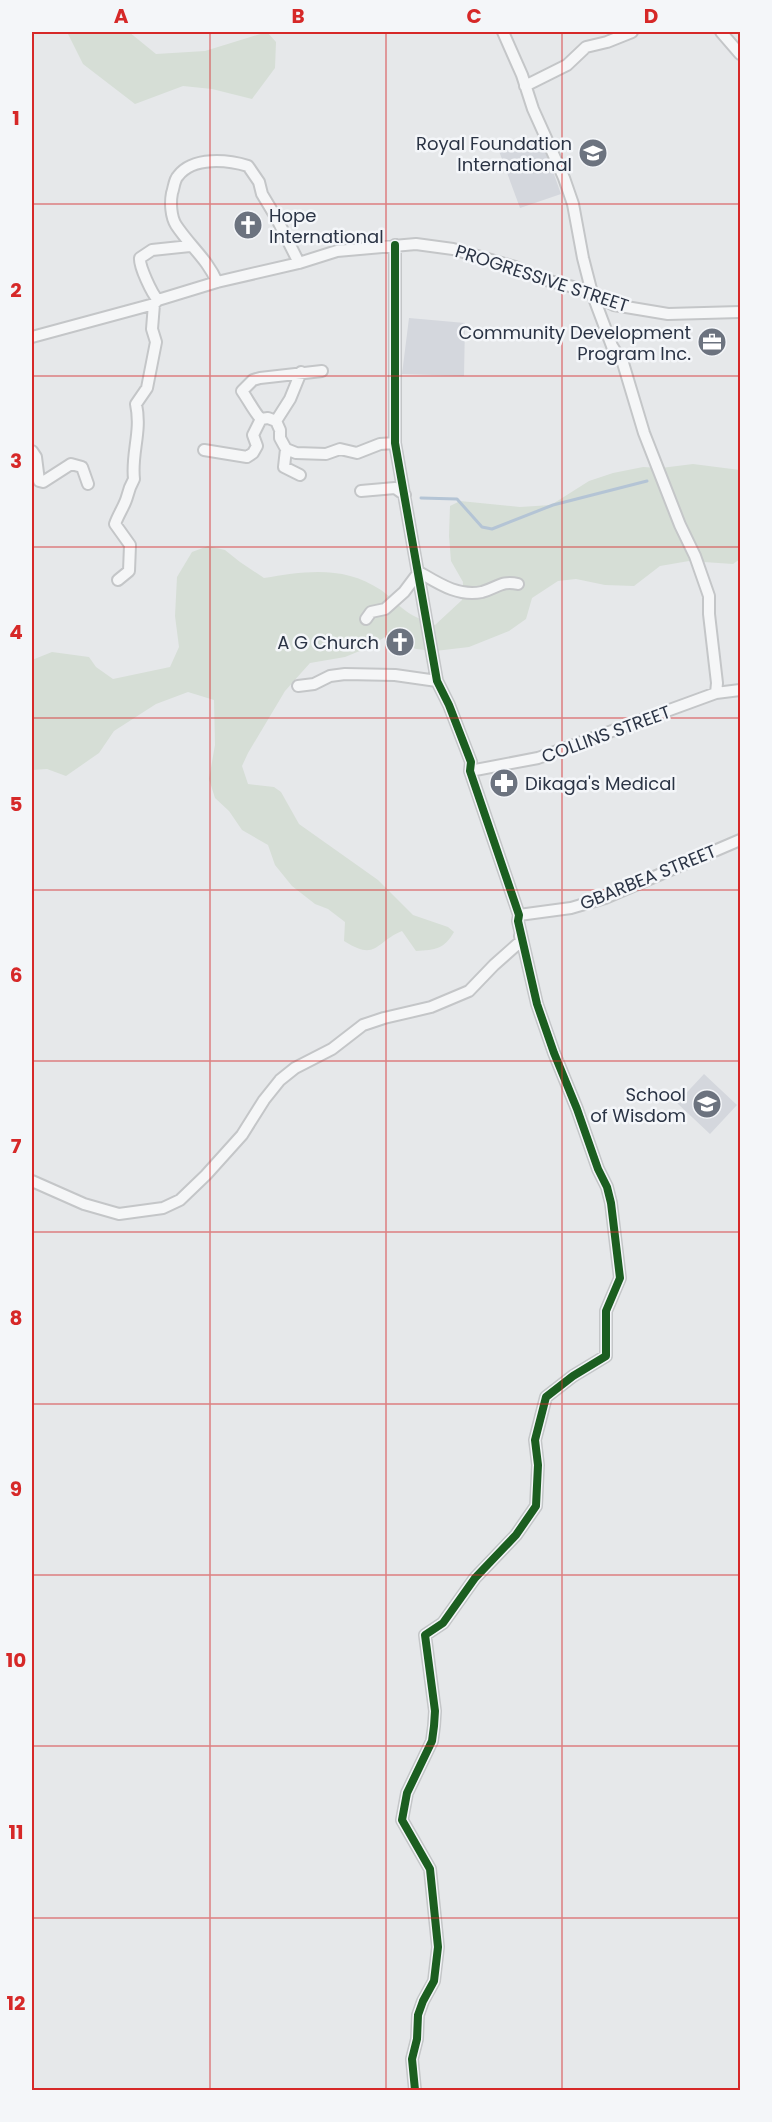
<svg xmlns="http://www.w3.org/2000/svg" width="772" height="2122" viewBox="0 0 772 2122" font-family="Poppins,sans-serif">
<rect width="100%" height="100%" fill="#e6e8ea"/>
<path fill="#d4d7dd" d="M541 138 561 194 520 208 499 151Z
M409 318 465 323 464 376 402 374Z
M704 1074 737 1105 710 1134 677 1103Z"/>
<path fill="#d6ded6" d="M67 32H129L156 54 205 51 267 32 276 42 275 68 252 99 212 89 183 86 135 104 83 64Z
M693 464 740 470V559L733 564 689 561 660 566 634 586 605 585 576 579 558 581 532 598 526 619 509 631 469 647 435 651 416 649 385 637 367 648 345 657 310 663 285 691 248 753 242 766 248 784 274 787 281 792 299 824 378 880 413 915 448 927 454 932C444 949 436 950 416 951L402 931C375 942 377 962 344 941L345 922 328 909 315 904 292 886 275 865 268 845 242 830 229 811 215 798 209 779 215 745 214 700 188 692 156 704 114 731 99 753 66 776 47 769 32 770V660L52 652 89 657 96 667 113 679 170 667 179 647 175 616 177 577 192 552 208 546 225 550 240 562 264 578C305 571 344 565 381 590 390 596 397 605 406 611 414 617 425 621 435 625L462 600 463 582 451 561 449 536 450 506 460 501 520 507 551 505 589 481 613 473 643 467 661 468Z"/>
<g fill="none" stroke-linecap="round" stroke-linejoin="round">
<path stroke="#b4c4d5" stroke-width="3" d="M421 498 457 499 482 527 492 529 553 505 647 481"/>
<g stroke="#c4c6c8" stroke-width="14">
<path id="minor" d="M503 32 522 75 533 109 564 178 573 204 583 258 592 293 612 346 623 363 644 433 680 525 695 556 709 596V614L717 683 716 693
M721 32 740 54
M525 86 567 65 586 47 607 42 632 32
M395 245V443L437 681 449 705 471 762 470 771 519 915 518 921 537 1004 554 1053 577 1109 598 1169 607 1187 611 1203 620 1278 606 1311V1356L573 1376 546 1397 535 1440 538 1465 536 1506 516 1535 475 1578 443 1623 425 1635 435 1711 434 1726 432 1741 407 1793 402 1820 430 1869 438 1947 434 1981 423 2001 418 2015 417 2039 412 2059 415 2090
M217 282C208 260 189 245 176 225 171 217 170 203 172 193 174 188 174 180 178 176 193 156 228 160 248 166L259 182 262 194 277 219 299 263
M158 300C152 294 139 266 140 258L152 250 190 246
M32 337 154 304 158 300 217 282 299 263 337 251 416 244 453 249 515 267 538 278 585 290 614 305 668 314 740 312
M322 371 260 378 253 380 242 391C247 398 256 415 261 419L268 418 276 421 280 430V438L286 449 296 453 326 454 340 449 357 453 380 444 395 443
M276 421 290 399 301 372
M286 449 284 467 300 475
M204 450 247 457 253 453 257 446 253 435 261 419
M32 451 36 457 39 481 43 482 71 464 82 467 88 484
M361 491 395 488 405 495
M118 580 129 571 130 545 115 524C118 515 125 505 127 497 129 489 130 486 134 479 131 453 142 432 136 404L147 388 156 342 152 329 154 304
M366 619 371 612 385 609 404 592 419 572C438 583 458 597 482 592 497 588 502 580 518 584
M298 686 314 684 330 676 345 674 395 675 437 681
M470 771 538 758 716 693 740 690
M519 915 571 908 605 898 740 840
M32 1181 84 1204 119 1214 163 1208 180 1200 206 1175 242 1135 264 1100 280 1080 295 1068 332 1049 363 1025 384 1018 431 1007 469 991 494 965 521 941 520 936"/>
</g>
<use href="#minor" stroke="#f5f6f7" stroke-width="10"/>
<g stroke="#f4f6f9" stroke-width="11">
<path id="cycleway" d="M395 245V443L437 681 449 705 471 762 470 771 519 915 518 921 537 1004 554 1053 577 1109 598 1169 607 1187 611 1203 620 1278 606 1311V1356L573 1376 546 1397 535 1440 538 1465 536 1506 516 1535 475 1578 443 1623 425 1635 435 1711 434 1726 432 1741 407 1793 402 1820 430 1869 438 1947 434 1981 423 2001 418 2015 417 2039 412 2059 415 2090"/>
</g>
<use href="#cycleway" stroke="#1b5e20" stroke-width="8"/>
</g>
<path fill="none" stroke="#d62828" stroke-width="1.5" stroke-opacity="0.55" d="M210 32V2090M386 32V2090M562 32V2090M32 204H740M32 376H740M32 547H740M32 718H740M32 890H740M32 1061H740M32 1232H740M32 1404H740M32 1575H740M32 1746H740M32 1918H740"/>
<defs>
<g id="school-disc" transform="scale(1.5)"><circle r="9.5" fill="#6c737f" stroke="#f4f6f9"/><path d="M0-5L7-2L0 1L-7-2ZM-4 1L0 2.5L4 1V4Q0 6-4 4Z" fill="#fff"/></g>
<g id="church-disc" transform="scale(1.5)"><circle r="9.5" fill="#6c737f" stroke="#f4f6f9"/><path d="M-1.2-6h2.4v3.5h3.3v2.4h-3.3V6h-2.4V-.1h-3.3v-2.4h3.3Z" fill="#fff"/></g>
<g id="office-disc" transform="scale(1.5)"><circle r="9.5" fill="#6c737f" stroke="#f4f6f9"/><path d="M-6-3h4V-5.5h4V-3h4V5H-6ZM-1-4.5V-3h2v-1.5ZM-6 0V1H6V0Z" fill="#fff"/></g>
<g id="pharmacy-disc" transform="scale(1.5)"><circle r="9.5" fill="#6c737f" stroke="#f4f6f9"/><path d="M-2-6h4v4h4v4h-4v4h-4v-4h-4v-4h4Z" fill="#fff"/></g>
</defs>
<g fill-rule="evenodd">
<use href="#school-disc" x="593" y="153"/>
<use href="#church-disc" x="248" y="225"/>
<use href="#office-disc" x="712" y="342"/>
<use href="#church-disc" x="400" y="642"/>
<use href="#pharmacy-disc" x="504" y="783"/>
<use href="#school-disc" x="707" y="1104"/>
</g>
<g text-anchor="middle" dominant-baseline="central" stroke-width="5" stroke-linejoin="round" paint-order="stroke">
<g font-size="18" fill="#2b3445" stroke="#f4f6f9" text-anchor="end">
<text x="572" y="143">Royal Foundation<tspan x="572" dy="21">International</tspan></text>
<text x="269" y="215" text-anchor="start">Hope<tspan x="269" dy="21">International</tspan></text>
<text x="691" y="332">Community Development<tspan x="691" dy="21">Program Inc.</tspan></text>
<text x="379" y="642">A G Church</text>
<text x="525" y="783" text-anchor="start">Dikaga's Medical</text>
<text x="686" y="1094">School<tspan x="686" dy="21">of Wisdom</tspan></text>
</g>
<g font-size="18" fill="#2b3445" stroke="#f4f6f9">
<text transform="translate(542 278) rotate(18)">PROGRESSIVE STREET</text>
<text transform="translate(606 734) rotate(-20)">COLLINS STREET</text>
<text transform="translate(648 877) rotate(-22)">GBARBEA STREET</text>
</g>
</g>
<rect width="772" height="2122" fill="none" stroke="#f4f6f9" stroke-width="66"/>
<rect x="33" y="33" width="706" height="2056" fill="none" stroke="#d62828" stroke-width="2"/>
<g font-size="20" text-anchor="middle" font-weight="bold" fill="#d62828">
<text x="121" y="23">A</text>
<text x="298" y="23">B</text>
<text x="474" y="23">C</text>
<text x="651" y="23">D</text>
<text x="16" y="125">1</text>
<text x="16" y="297">2</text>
<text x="16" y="468">3</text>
<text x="16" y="639">4</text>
<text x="16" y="811">5</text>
<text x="16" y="982">6</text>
<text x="16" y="1153">7</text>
<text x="16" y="1325">8</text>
<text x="16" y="1496">9</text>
<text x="16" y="1667">10</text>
<text x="16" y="1839">11</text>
<text x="16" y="2010">12</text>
</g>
</svg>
